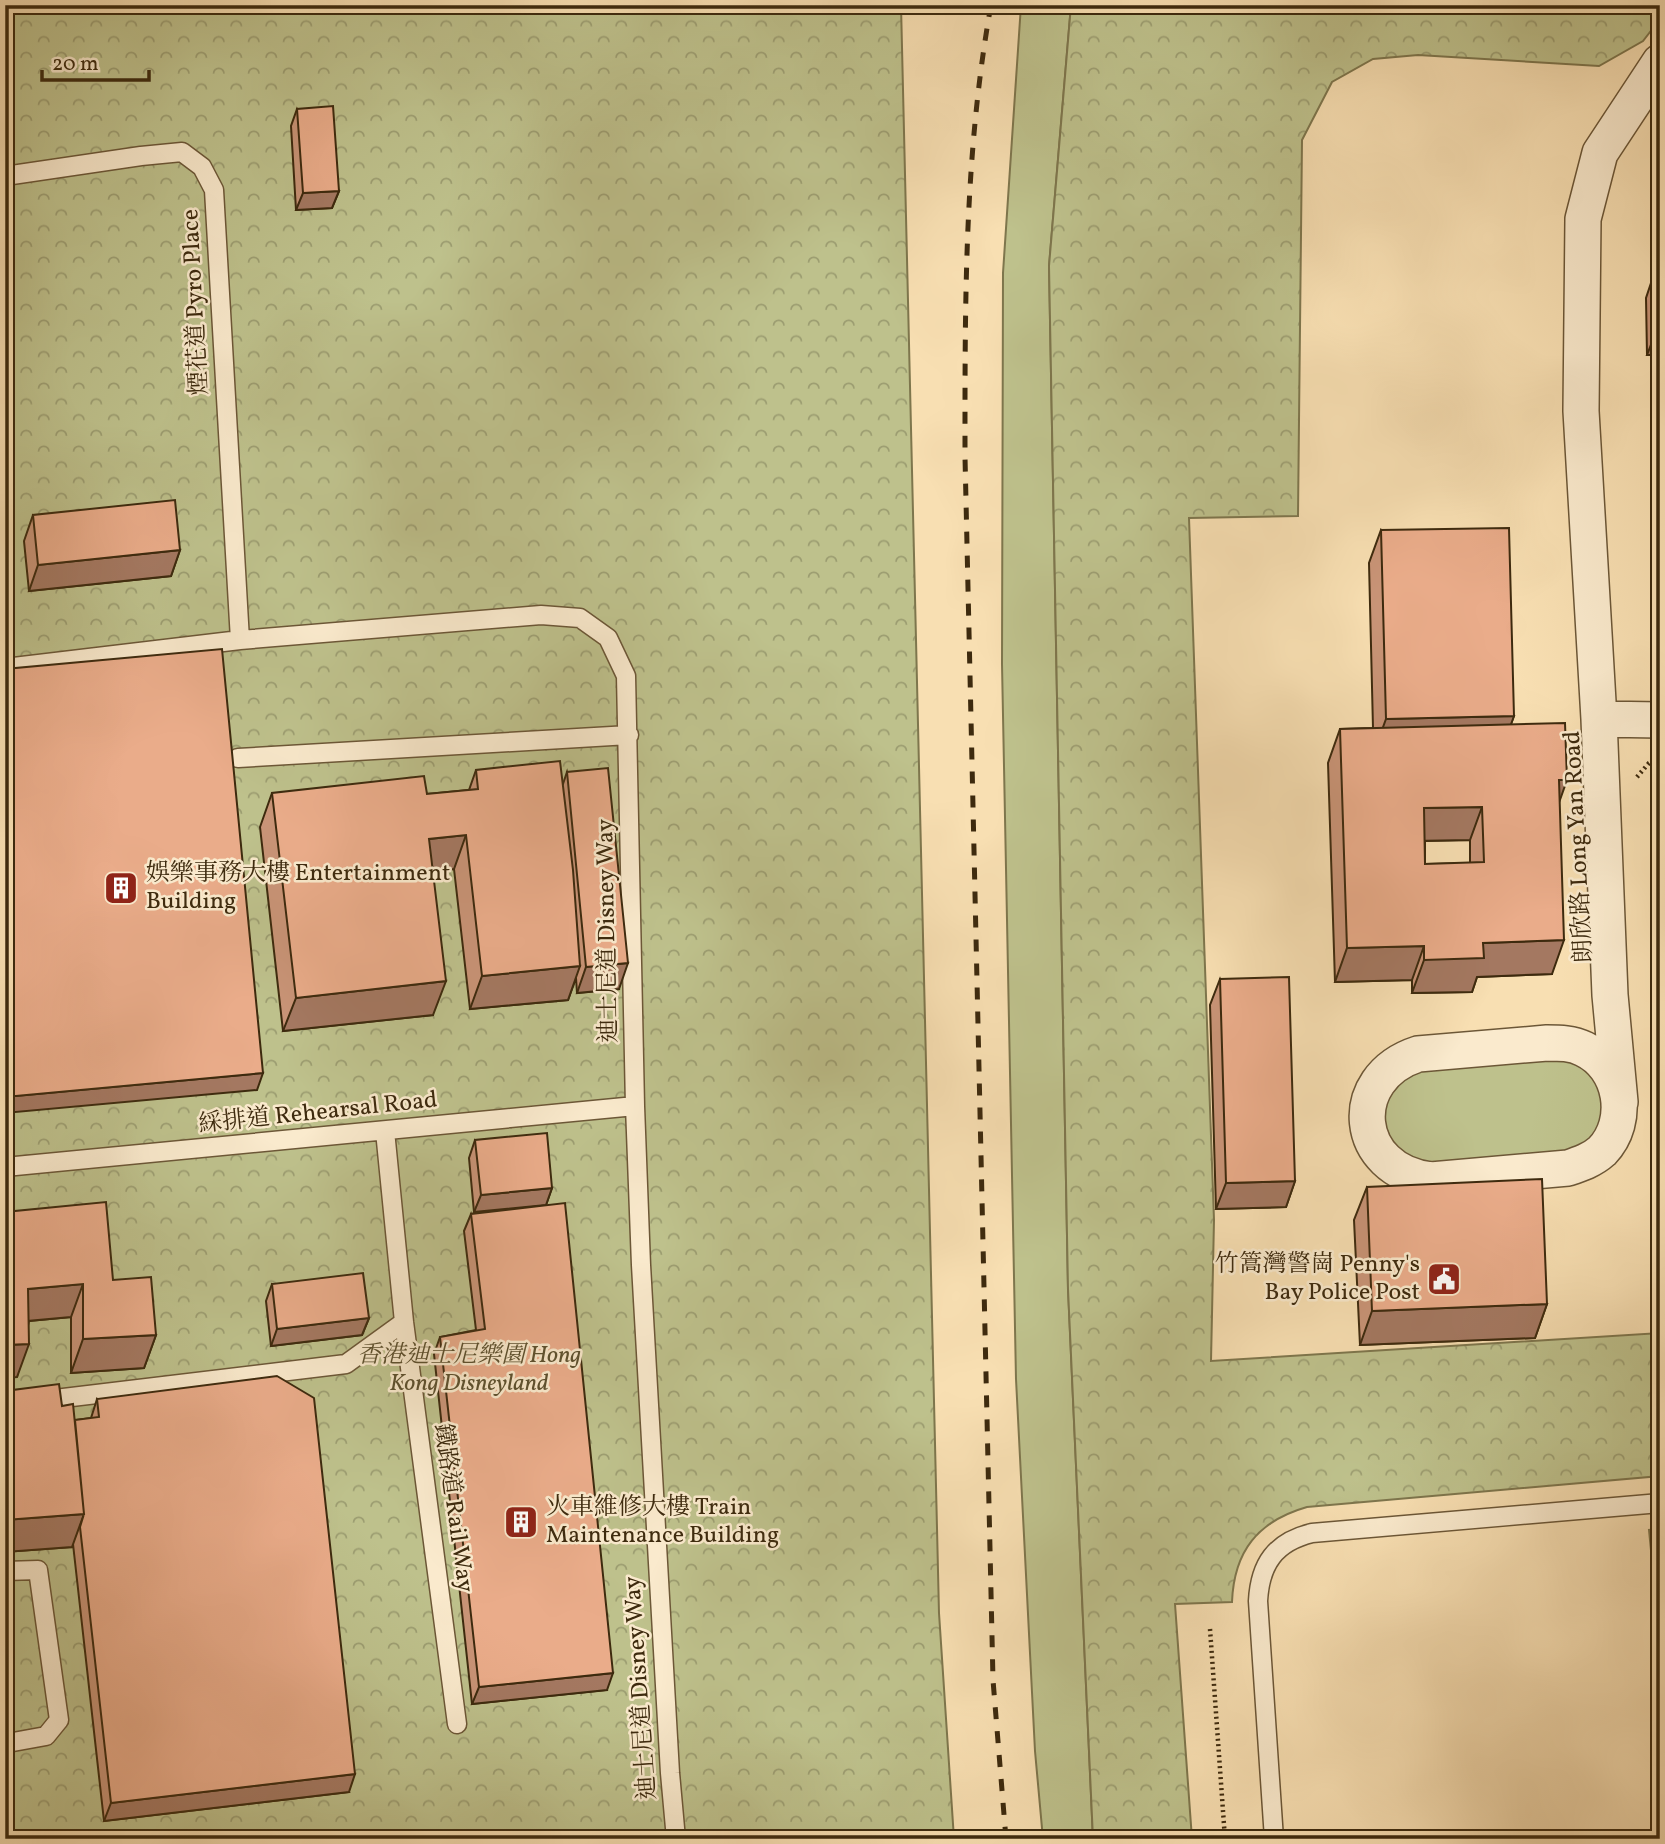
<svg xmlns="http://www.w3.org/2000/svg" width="1665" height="1844" viewBox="0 0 1665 1844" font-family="Vollkorn,'Noto Serif TC',serif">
<defs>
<pattern id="forest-crowns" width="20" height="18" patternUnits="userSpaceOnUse" patternTransform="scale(1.75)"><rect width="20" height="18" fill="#bec18c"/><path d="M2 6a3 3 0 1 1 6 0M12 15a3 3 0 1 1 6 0" fill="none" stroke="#9c9d71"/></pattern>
</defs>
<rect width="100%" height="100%" fill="#f8dfb2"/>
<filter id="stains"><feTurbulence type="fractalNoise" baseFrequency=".00286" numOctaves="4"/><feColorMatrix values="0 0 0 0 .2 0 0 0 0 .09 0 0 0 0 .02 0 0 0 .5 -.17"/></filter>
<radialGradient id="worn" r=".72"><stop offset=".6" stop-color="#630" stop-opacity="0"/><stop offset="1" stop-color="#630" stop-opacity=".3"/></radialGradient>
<path fill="#bec18c" stroke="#7e764d" stroke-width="2" d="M1021 5H1071L1049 266 1068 1289 1093 1839H1043L1035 1751 1016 1379 1002 664 1003 273Z
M1570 1055 1604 1084 1601 1130 1579 1151 1430 1169 1399 1160 1376 1102 1406 1067Z
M1660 1529V1643L1649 1530Z"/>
<path fill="url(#forest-crowns)" stroke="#7e764d" stroke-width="2" d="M5 5H901L939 1613 954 1839H5Z
M1071 5H1660V19L1643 41 1599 66 1418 55 1373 59 1332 82 1302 140 1298 516 1189 518 1214 1220 1211 1361 1660 1333V1476L1307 1507C1258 1521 1234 1551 1232 1602L1175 1604 1192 1839H1093L1068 1289 1049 266Z"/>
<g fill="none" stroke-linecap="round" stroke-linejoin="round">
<g stroke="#6c5737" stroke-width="21">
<path id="service" d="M5 176 141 156 182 152 202 167 214 190 240 640
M5 668 240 640 541 615 580 618 608 638 626 676 635 1106 641 1265 670 1773 676 1839
M238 758 629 735
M385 1131 404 1322 457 1724
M5 1167 635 1106
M5 1405 346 1364 404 1322
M5 1571 38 1570 59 1720 46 1736 13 1742 5 1739
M1274 1839 1258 1601C1260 1564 1275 1542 1312 1533L1660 1503"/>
</g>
<g stroke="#6c5737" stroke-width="38">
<path id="minor" d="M1599 719 1660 720
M1547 1043C1560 1043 1572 1043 1584 1049 1622 1067 1631 1121 1602 1151 1592 1160 1580 1164 1568 1168L1431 1180C1353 1171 1344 1078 1418 1054Z
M1620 1102 1610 995 1599 719 1581 411 1583 219 1600 153 1660 62"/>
</g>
<path stroke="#3d2a0e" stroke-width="4.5" stroke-dasharray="2 3.5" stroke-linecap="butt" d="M1637 777 1649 763 1659 757
M1210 1629 1225 1839"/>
<use href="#service" stroke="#faeacd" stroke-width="18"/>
<use href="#minor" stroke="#faeacd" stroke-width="35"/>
<path stroke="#3d2a0e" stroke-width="5" stroke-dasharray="12 12" stroke-linecap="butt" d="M991 5C964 154 965 306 965 457L993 1680 1006 1839"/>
</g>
<path fill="#c99477" stroke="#3d2a0e" stroke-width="2" fill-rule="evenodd" d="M297 109 339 191 332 208 296 210 291 126Z
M1652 280H1660V355H1647L1646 298Z
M33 515 180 550 171 576 29 591 24 541Z
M1381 530 1514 716 1511 724 1559 801 1552 974 1477 977 1472 992 1412 993V980L1335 982 1328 763 1340 729 1373 728 1369 563ZM1470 840V863L1425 864V841Z
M476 770 563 784 567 772 619 989 577 993 576 978 568 1000 470 1009 454 869 433 871V1015L283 1031 260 827 272 793 427 794 469 790Z
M1220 979 1295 1181 1286 1207 1216 1209 1210 1005Z
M475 1140 552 1188 546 1205 474 1212 469 1158Z
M1367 1187 1547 1304 1535 1338 1360 1345 1354 1220Z
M5 1212 113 1280 156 1335 144 1368 71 1373V1317L29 1321 17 1377Z
M471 1214 607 1690 472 1704 434 1354 440 1337 476 1330 464 1231Z
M272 1284 369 1318 362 1335 271 1346 266 1301Z
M5 1391 62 1406 75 1420 91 1418 97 1399 349 1792 104 1821 73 1544 72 1547 5 1552Z"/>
<path fill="#a47861" stroke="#3d2a0e" stroke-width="2" d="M339 191 332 208 296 210 303 193Z
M1654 337H1660V355H1647Z
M180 550 171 576 29 591 38 565Z
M1514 716 1502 749 1374 752 1386 719Z
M1559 780H1567L1555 814Z
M1482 807 1470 840 1412 841 1424 808Z
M466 835 454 869 417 872 429 839Z
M1564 940 1552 974 1477 977 1472 992 1412 993 1424 960 1483 943Z
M1424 946 1412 980 1335 982 1347 948Z
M628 963 619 989 577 993 586 967Z
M580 966 568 1000 470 1009 482 976Z
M446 981 433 1015 283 1031 296 998Z
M263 1073 257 1090 5 1113V1097Z
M1295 1181 1286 1207 1216 1209 1226 1183Z
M552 1188 546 1205 474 1212 481 1195Z
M83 1284 71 1317 16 1322 28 1289Z
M1547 1304 1535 1338 1360 1345 1372 1311Z
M369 1318 362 1335 271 1346 277 1329Z
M156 1335 144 1368 71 1373 83 1339Z
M29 1344 17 1377 5 1378V1345Z
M84 1514 72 1547 5 1552V1520Z
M613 1673 607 1690 472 1704 479 1687Z
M355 1774 349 1792 104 1821 111 1803Z"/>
<path fill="#eaac8a" stroke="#3d2a0e" stroke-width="2" fill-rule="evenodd" d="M333 106 339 191 303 193 297 109Z
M1652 280H1660V337H1654Z
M175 500 180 550 38 565 33 515Z
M1509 528 1514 716 1386 719 1381 530Z
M222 649 263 1073 5 1097V669Z
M1565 723 1567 780H1559L1564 940 1483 943 1484 958 1424 960V946L1347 948 1340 729ZM1482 807 1484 862 1425 864 1424 808Z
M560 761 573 870 580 966 482 976 466 835 429 839 446 981 296 998 272 793 424 776 427 794 478 789 476 770Z
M608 768 628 963 586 967 567 772Z
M1289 977 1295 1181 1226 1183 1220 979Z
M547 1133 552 1188 481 1195 475 1140Z
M1542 1179 1547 1304 1372 1311 1367 1187Z
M106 1202 113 1280 151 1277 156 1335 83 1339V1284L28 1289 29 1344 5 1345V1212Z
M565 1203 613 1673 479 1687 440 1337 485 1329 471 1214Z
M363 1273 369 1318 277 1329 272 1284Z
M277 1376 314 1398 355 1774 111 1803 80 1527 84 1514 75 1420 99 1417 97 1399Z
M59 1384 62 1406 73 1404 84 1514 5 1520V1391Z"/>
<defs>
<g id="building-square" transform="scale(1.75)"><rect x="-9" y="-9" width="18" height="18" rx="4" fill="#8f2418" stroke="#faeacd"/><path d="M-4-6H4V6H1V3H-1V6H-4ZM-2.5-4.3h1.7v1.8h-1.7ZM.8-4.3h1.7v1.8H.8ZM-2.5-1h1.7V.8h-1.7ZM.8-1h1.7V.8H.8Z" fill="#fff"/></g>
<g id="civic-square" transform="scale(1.75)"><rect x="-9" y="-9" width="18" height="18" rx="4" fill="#8f2418" stroke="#faeacd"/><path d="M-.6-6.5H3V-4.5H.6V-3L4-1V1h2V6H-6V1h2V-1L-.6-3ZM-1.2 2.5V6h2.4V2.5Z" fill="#fff"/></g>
</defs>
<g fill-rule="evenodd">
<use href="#building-square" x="121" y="888"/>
<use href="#civic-square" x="1444" y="1279"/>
<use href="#building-square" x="521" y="1522"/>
</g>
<g text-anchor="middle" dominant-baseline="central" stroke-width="5" stroke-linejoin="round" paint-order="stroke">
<g font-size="24" fill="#3d2a0e" stroke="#faeacd">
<text transform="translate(196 302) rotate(-93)">煙花道 Pyro Place</text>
<text transform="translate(1579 847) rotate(-93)">朗欣路 Long Yan Road</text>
<text transform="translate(608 931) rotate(-91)">迪士尼道 Disney Way</text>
<text transform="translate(318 1113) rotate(-6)">綵排道 Rehearsal Road</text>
<text transform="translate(453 1508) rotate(82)">鐵路道 Rail Way</text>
<text transform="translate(641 1688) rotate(-94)">迪士尼道 Disney Way</text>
</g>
<g font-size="24" fill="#3d2a0e" stroke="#faeacd" text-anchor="start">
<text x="146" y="874">娛樂事務大樓 Entertainment<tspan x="146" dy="28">Building</tspan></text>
<text x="1420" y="1265" text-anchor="end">竹篙灣警崗 Penny's<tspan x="1420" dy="28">Bay Police Post</tspan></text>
<text x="546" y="1508">火車維修大樓 Train<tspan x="546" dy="28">Maintenance Building</tspan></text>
</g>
<g font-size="24" font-style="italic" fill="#5d502e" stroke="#faeacd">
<text x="469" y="1356">香港迪士尼樂園 Hong<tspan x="469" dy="28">Kong Disneyland</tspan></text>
</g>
</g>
<rect width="1665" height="1844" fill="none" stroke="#f8dfb2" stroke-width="28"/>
<rect x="7" y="7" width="1651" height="1830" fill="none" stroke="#3d2a0e" stroke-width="3.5"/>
<rect x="14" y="14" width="1637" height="1816" fill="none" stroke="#3d2a0e" stroke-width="2"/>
<path d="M42 70v10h107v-10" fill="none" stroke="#3d2a0e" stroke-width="3.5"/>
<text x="52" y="70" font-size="21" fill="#3d2a0e" stroke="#faeacd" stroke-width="5" paint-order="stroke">20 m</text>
<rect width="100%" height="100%" filter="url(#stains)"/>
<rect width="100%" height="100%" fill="url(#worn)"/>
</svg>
